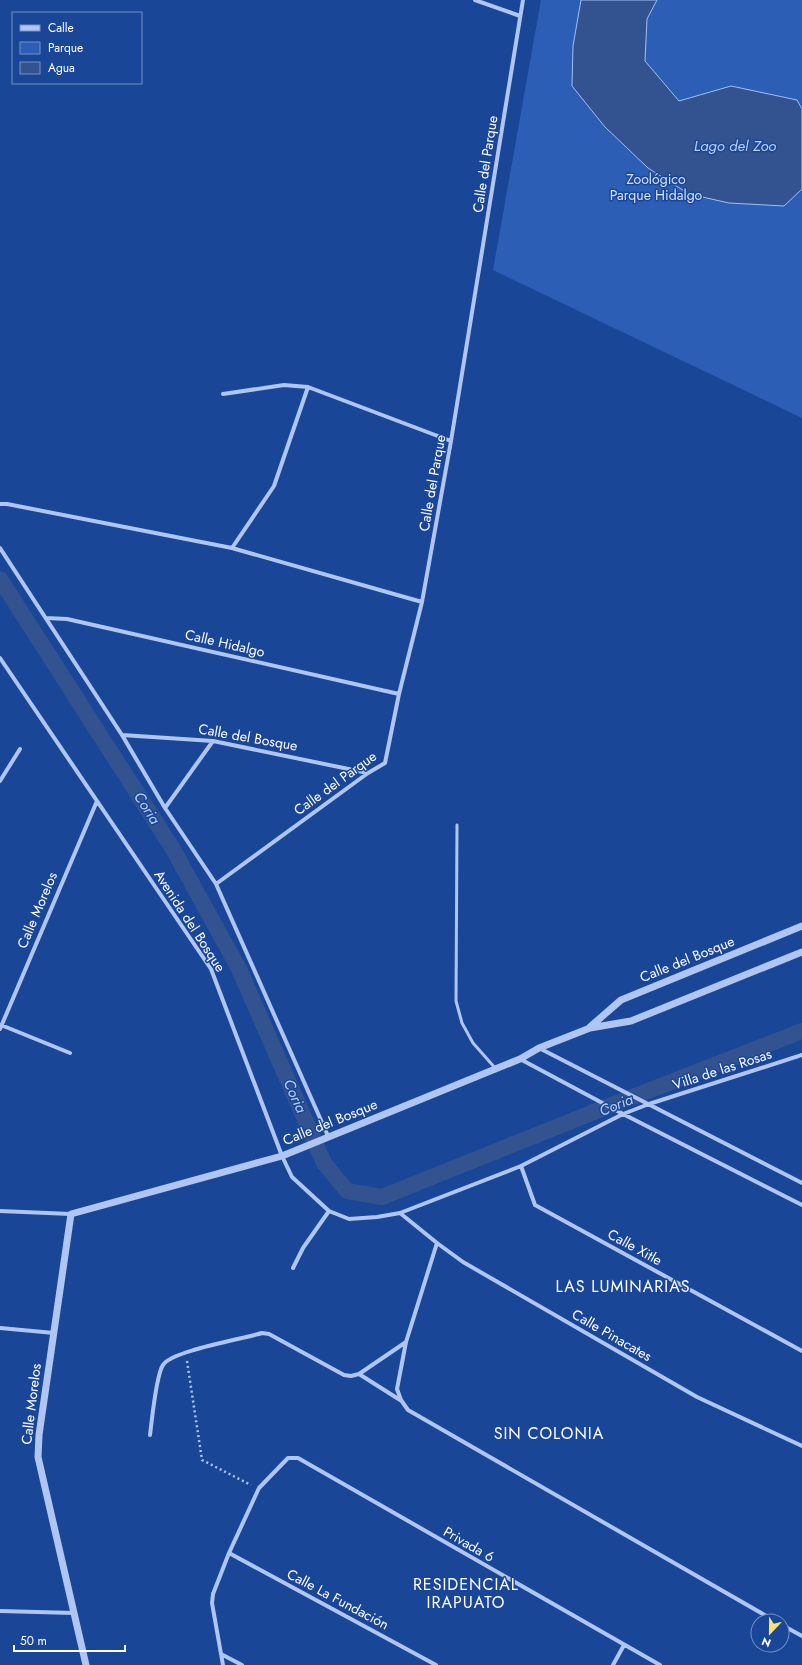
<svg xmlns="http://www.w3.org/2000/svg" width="802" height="1665" viewBox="0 0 802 1665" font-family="Jost,sans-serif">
<rect width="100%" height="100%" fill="#1a4698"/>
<path fill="#2d5eb6" d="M541 0H802V418L493 270Z"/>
<path fill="#335390" stroke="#a1c0f3" d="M581 0H657L647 19 645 61 679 101 731 86 797 100 802 109V189L784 206 729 203 689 194 648 168 605 127 572 86 573 46Z"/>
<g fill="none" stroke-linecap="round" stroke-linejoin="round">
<path stroke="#335390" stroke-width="16" d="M0 579 173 849 239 969 324 1163 347 1191 382 1197 599 1110 802 1031"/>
<path stroke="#aec6f1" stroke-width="2.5" stroke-dasharray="2 3" stroke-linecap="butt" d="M187 1361 202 1460 251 1485"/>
<path stroke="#aec6f1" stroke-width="3" d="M457 825 456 1001 462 1023 473 1043 496 1069"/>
<path stroke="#aec6f1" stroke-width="4" d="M475 0 520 16
M223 394 284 385 308 387 451 441
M0 504H7L232 548 422 602
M0 548 122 735 165 808 216 884 328 1136
M232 548 274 486 308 387
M46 618 67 619 399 694
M0 658 211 969 282 1156 292 1177 329 1211 349 1219 377 1217 400 1213 521 1166 623 1114 649 1104 802 1055
M122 735 213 741 368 773
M0 781 20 749
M165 808 213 741
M216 884 368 773 385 763 399 694 422 602 451 441 523 0
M1 1025 70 1053
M0 1029 97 801
M539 1048 802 1183
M520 1059 623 1114 802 1205
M521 1166 535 1205 802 1351
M0 1211 71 1214
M400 1213 437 1243 463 1262 697 1397 802 1446
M437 1243 406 1342 397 1389 401 1400 408 1410 775 1621
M293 1268 303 1248 329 1211
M0 1328 54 1333
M359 1374 400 1400
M150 1435C152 1420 156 1375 163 1365 171 1351 243 1339 262 1333L269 1334 344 1375 351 1376 359 1374 406 1342
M229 1553 436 1665
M0 1611 74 1613
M782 1625 802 1636
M221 1654 242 1665
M223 1665 212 1603 213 1594 229 1553 259 1488 288 1458H298L660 1665
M613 1665 624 1645"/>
<path stroke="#aec6f1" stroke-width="7" d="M590 1027 621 1000 802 926
M86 1665 38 1457 39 1435 71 1214 282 1156 520 1059 539 1048 590 1028 631 1021 802 952"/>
</g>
<g text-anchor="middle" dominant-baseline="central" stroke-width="3" stroke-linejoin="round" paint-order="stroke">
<g font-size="14" fill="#fff" stroke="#1a4698">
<text transform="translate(485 164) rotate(-81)">Calle del Parque</text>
<text transform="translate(432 483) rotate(-80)">Calle del Parque</text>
<text transform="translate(225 643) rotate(13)">Calle Hidalgo</text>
<text transform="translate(248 737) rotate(10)">Calle del Bosque</text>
<text transform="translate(335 783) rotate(-36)">Calle del Parque</text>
<text transform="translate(37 910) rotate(-67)">Calle Morelos</text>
<text transform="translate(190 921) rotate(57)">Avenida del Bosque</text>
<text transform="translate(687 959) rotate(-22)">Calle del Bosque</text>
<text transform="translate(722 1069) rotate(-18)">Villa de las Rosas</text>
<text transform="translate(330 1122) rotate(-22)">Calle del Bosque</text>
<text transform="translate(635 1247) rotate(29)">Calle Xitle</text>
<text transform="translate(612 1335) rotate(30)">Calle Pinacates</text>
<text transform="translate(31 1404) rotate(-83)">Calle Morelos</text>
<text transform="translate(469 1544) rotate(30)">Privada 6</text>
<text transform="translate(338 1599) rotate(28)">Calle La Fundación</text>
</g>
<g font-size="14" fill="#d5e3fc" stroke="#1a4698">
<text x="656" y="179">Zoológico<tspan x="656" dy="16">Parque Hidalgo</tspan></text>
</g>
<g font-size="15" font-style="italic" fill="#bbd1f7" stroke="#1a4698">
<text x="735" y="146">Lago del Zoo</text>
<text transform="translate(147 808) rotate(57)">Coria</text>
<text transform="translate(295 1096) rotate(66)">Coria</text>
<text transform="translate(616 1105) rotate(-22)">Coria</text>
</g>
<g font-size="16" letter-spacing="1" fill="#fff" stroke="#1a4698">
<text x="623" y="1286">LAS LUMINARIAS</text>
<text x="549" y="1433">SIN COLONIA</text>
<text x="466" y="1584">RESIDENCIAL<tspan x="466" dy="18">IRAPUATO</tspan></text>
</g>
</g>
<rect x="12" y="12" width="130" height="72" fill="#1a4698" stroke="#7690c1"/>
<rect x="20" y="25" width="20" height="6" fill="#aec6f1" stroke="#7690c1"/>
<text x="48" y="32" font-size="12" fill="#ffffff">Calle</text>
<rect x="20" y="42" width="20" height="12" fill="#2d5eb6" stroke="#7690c1"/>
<text x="48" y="52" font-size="12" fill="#ffffff">Parque</text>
<rect x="20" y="62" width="20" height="12" fill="#335390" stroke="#7690c1"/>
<text x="48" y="72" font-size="12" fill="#ffffff">Agua</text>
<g transform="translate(770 1633) rotate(202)"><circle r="19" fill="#1a4698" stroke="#7690c1"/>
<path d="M0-3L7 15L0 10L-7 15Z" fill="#ffe26e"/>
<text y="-6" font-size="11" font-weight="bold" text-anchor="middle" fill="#ffffff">N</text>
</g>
<path d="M14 1645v6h111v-6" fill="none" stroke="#ffffff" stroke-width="2"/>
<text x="20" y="1645" font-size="12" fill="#ffffff" stroke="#1a4698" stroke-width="3" paint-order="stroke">50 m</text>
</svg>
